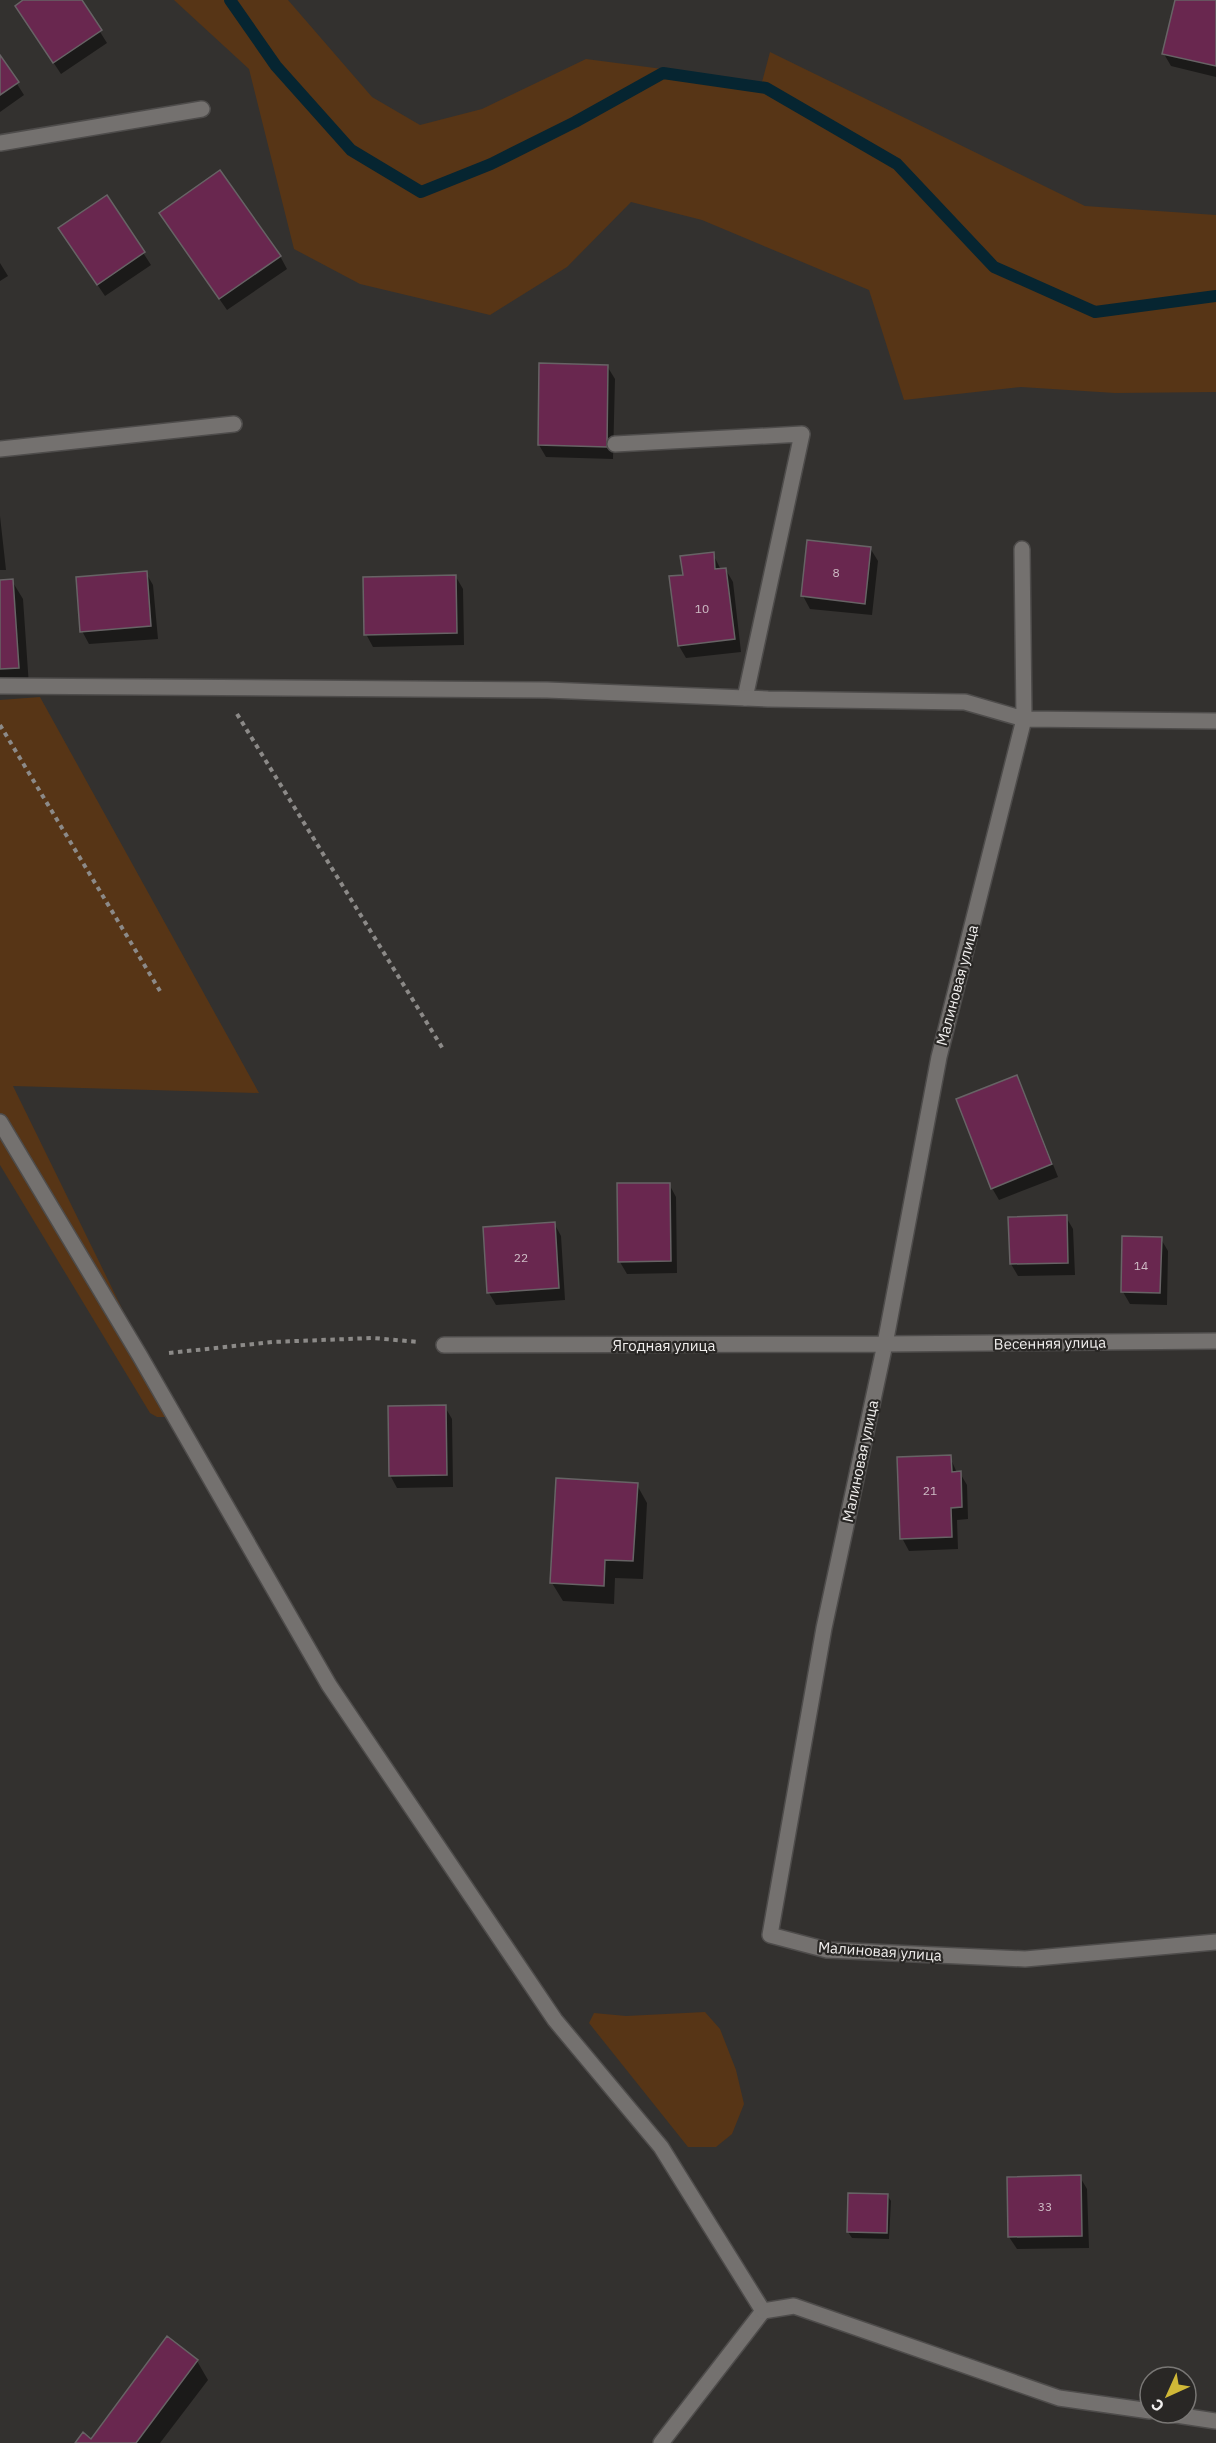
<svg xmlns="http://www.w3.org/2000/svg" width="1216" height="2443" viewBox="0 0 1216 2443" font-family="'IBM Plex Sans',sans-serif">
<rect width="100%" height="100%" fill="#33312f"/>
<path fill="#573516" d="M174 0H288L372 97 420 125 482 109 586 59 762 82 770 52 1085 206 1216 215V392L1115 393 1021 387 904 400 869 290 702 220 631 202 567 267 490 315 360 284 294 249 249 69Z
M40 697 259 1093 13 1086 159 1384 169 1412 165 1417H157L150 1413 0 1165V700Z
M705 2012 720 2029 736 2070 744 2104 732 2134 716 2147H688L589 2023 594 2013 626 2016Z"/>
<path fill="#0007" d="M26 0H80L107 43 61 74 24 18Z
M1176 0H1216V77L1171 66 1164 54Z
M0 57 24 95 0 112Z
M107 197 151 265 105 296 67 240Z
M168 225 280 256 287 269 227 310Z
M0 263 8 276 0 281Z
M607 366 615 379 613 459 546 457 539 445Z
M0 516 6 570H0Z
M870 548 878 561 872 615 810 609 803 596Z
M713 554 721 570H726L733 582 741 652 686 658 679 646 684 576Z
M146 573 153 585 158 639 89 644 82 631Z
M456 577 463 589 464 645 373 647 366 634Z
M12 581 23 599 29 686 0 688V582Z
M1016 1077 1023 1089 1058 1177 999 1200 992 1188Z
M669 1184 676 1197 677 1273 627 1274 620 1262Z
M1066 1217 1073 1229 1075 1275 1018 1276 1011 1264Z
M554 1223 561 1236 565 1300 496 1305 489 1293Z
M1161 1239 1168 1251 1167 1305 1130 1304 1123 1292Z
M445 1407 452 1419 453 1487 397 1488 390 1475Z
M950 1457 957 1473H960L967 1485 968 1519 957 1520 958 1549 909 1551 902 1538Z
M637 1485 647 1503 643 1579 615 1578 614 1604 563 1601 552 1583Z
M1080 2177 1087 2189 1089 2248 1017 2249 1009 2237Z
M887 2195 891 2201 889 2239 852 2238 848 2232Z
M197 2361 208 2380 160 2443H77L91 2441Z"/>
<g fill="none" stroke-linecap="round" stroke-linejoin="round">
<path stroke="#062531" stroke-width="12" d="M230 0 276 66 351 150 421 192 491 164 575 122 663 73 766 88 897 164 994 267 1095 312 1216 296"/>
</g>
<path fill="#69274f" stroke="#676365" stroke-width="1.5" d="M23 0H82L102 30 53 63 15 6Z
M1175 0H1216V66L1162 54Z
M0 55 19 82 0 95Z
M220 170 281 256 219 299 159 213Z
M107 195 145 252 97 285 58 228Z
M539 363 608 365 607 447 538 445Z
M807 540 871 547 865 604 801 596Z
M714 552 715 569 726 568 735 639 678 646 669 576 683 575 680 556Z
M147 571 151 626 80 632 76 577Z
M456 575 457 633 364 635 363 577Z
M13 579 19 668 0 669V580Z
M1017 1075 1052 1164 991 1189 956 1099Z
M617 1183H670L671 1261 618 1262Z
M1067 1215 1068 1263 1010 1264 1008 1217Z
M555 1222 559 1288 487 1293 483 1227Z
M1122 1236 1162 1237 1160 1293 1121 1292Z
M446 1405 447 1475 389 1476 388 1406Z
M951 1455 952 1472 961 1471 962 1507 951 1508 952 1537 900 1539 897 1457Z
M556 1478 638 1483 633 1561 605 1560 604 1586 550 1583Z
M1081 2175 1082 2236 1008 2237 1007 2177Z
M848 2193 888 2194 887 2233 847 2232Z
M167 2336 198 2360 136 2443H75L83 2432 91 2439Z"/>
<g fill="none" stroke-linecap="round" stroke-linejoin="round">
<g stroke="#4e4c4b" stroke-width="18">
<path id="service" d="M615 444 802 434 745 698
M0 449 234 424
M661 2443 763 2311"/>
</g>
<g stroke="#4e4c4b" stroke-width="18">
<path id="minor" d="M0 143 202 109
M1022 549 1024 719 939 1057 885 1344 824 1628 770 1935 827 1950 1025 1959 1216 1942
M0 686 547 690 768 699 965 702 1024 719 1216 721
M0 1122 140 1356 329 1685 555 2020 661 2147 763 2311 794 2306 1059 2398 1150 2411
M444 1345 885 1344 1216 1341
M1163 2413 1216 2421"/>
</g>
<path stroke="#8c8a88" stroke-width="4" stroke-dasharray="4.5 4.5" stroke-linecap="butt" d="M237 714 443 1049
M0 725 160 991
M169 1353 272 1342 373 1338 419 1342"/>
<use href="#service" stroke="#74716f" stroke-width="15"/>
<use href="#minor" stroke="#74716f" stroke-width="15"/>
</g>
<g text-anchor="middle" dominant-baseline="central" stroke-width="4.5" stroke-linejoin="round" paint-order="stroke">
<g font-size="12" fill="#cfbdc6">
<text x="836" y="572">8</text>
<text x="702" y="608">10</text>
<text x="521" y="1257">22</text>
<text x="1141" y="1265">14</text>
<text x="930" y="1490">21</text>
<text x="1045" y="2206">33</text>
</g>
<g font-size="15" fill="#f1efee" stroke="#292725">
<text transform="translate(957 985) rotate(-75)">Малиновая улица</text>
<text transform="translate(1050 1343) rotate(-1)">Весенняя улица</text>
<text x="664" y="1345">Ягодная улица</text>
<text transform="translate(860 1461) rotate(-78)">Малиновая улица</text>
<text transform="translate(880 1951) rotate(4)">Малиновая улица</text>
</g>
</g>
<g transform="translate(1168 2395) rotate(225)"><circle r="28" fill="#292725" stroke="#797775" stroke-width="1.5"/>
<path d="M0-4.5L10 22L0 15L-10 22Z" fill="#d0b837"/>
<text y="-9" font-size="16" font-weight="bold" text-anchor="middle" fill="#f1efee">С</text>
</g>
</svg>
